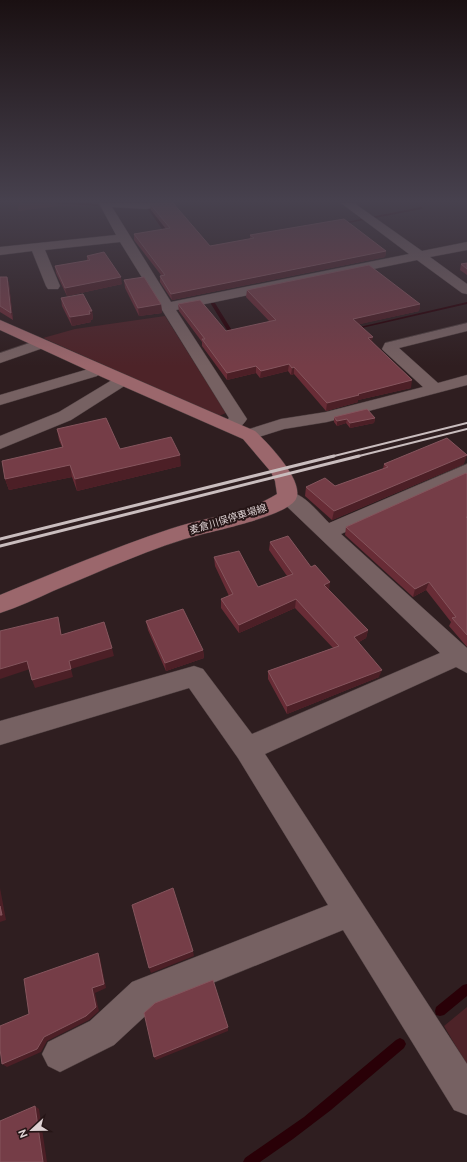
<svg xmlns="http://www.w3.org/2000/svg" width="467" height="1162" viewBox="0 0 467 1162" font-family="Ubuntu,'Noto Sans JP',sans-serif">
<rect width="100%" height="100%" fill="#2f1e20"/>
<path fill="#4d2328" d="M19 203 92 206H60L18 211Z
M165 316 226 413 219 416 43 338 75 329Z
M467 1007V1065L444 1026Z"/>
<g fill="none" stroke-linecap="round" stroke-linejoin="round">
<path fill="#290007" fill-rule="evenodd" d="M55 203H86L99 205 97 206Z
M148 207H150L171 236 170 237H168L147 208Z
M421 207H422V209L338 225 336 224Z
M467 302V304L353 330 351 329Z
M211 303H215L236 337V338H232L211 304Z
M467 984V996L444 1015 440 1016 436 1015 435 1011 436 1007 463 985Z
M400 1038 404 1040 406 1044 404 1048 331 1110 293 1139 260 1162H243L245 1158 304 1117 396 1040Z"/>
<g stroke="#4b3d3e" stroke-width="1">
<path id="minor" d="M99 203H167L166 205 146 209 112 207 171 302 409 254 341 203H354L422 251 467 242V250L430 257 467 284V294L462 293 417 260 176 310 247 419C241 428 235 432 225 430L222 426 229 418 120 242 45 250 60 286 58 289H48L46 286 32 251 0 255V247L116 235Z
M467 323V331L399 348 438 383 467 375V385L327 422 284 429 249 440 243 439 240 435 243 431 281 419 326 412 423 387 385 352 382 349 385 343Z
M41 339 46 341 49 344 46 347 0 363V353Z
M96 364 102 366 104 369 97 376 0 405V395L85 370Z
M123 375 129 377 131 380 129 383 71 420 0 449V436L59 412 117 377Z
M467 464V477L341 534 467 648V673L456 667 265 754 467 1064V1115L454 1110 343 930 156 1006 114 1045 60 1072 48 1066 42 1054 48 1042 90 1021 132 982 328 905 238 758 189 688 0 745V721L194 666 203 669 252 734 440 653 277 497 280 492C299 487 316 510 329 523Z"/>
</g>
<g stroke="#4b3d3e" stroke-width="1">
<path id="major" d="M0 320 255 431C267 442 305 481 296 499 288 515 222 529 203 534 152 547 102 571 53 591 36 599 18 607 0 613V595C56 572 113 548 170 529 206 517 245 514 277 494L275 481 271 472 243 439 102 377 0 330Z"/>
</g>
<use href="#minor" fill="#766162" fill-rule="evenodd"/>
<use href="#major" fill="#9b676c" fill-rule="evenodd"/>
<path stroke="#c9bdbe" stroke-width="2" d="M330 457 467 423
M355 457 467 429"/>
<path stroke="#c9bdbe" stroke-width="3" d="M0 539 334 456
M0 546 359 456"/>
</g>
<path fill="#682c36" d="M150 204 210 246 250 239V235L386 251 385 257 172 300 160 282V276L161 275 134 240V234L166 229 151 210Z
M87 256 122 284 67 296 56 273 55 266 87 261Z
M467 263V275L460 270 461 264Z
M0 277H7L9 284 13 320 0 312Z
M124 280 161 304 162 313 139 316 125 288Z
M247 290 420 304 419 311 359 324 372 341 411 388 358 400V402L326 411 294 374 291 375 288 371 260 378 256 373 227 380 202 346V342L179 311 178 304 226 331 270 322 246 297Z
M61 298 92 311 93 319 91 320V322L72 326 62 306Z
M334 417 375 418 374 423 350 428 346 423 337 426 334 422Z
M57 429 120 449 181 466 77 491 72 477 9 490 5 479 62 447 59 440Z
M384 464H464L332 520 305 496 306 487 335 486 383 469Z
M467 474V647L449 626 451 622 426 590 413 597 345 535 346 527Z
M270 542 311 567 329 590 368 630 366 638 359 642 379 677 287 714 268 679V671L333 648 295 608 239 633 221 608V599L229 596 215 566 214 557 258 587 287 576 269 550Z
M146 621 203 650 204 658 166 671 148 630Z"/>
<path fill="#4c1f26" d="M428 203H438L428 205Z
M386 251 385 257 172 300 171 294Z
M7 277 9 284 13 320 11 313Z
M121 277 122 284 67 296 65 288Z
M161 304 162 313 139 316 138 308Z
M420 304 419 311 352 326 353 319Z
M89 311H92L93 319 91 320V322L72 326 70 317Z
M373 337 371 344 368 338Z
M289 364 288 371 260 378 261 371Z
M256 366V373L227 380V373Z
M294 367V374L291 375 292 368Z
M412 380 411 388 358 400V402L326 411 327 403 358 394Z
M375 418 374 423 350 428V423Z
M347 419 346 423 337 426V421Z
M180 455 181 466 77 491 75 479Z
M467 455 464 464 332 520 334 511Z
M70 465 72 477 9 490 5 479Z
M330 582 329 591 324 585Z
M429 582 426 590 413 597 415 589Z
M296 599 295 608 239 633V625Z
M58 617 60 625 63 643 61 635Z
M368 630 366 638 353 645 354 637Z
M112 648 114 656 71 669 73 677 35 688 32 680 69 661Z
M203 650 204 658 166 671 165 663Z
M27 661 30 669 0 679V669Z
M382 670 379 677 287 714V706Z
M0 888 6 920 0 922Z
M193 951 194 956 151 973 149 968Z
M98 953 100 958 106 988 95 993 99 1011 89 1020 47 1041 41 1052 7 1067 2 1064 92 988Z
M228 1027V1031L156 1060 154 1057Z
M35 1106 39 1109 47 1162H43Z"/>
<path fill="#753d47" stroke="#85555d" d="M173 203 210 246 254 238 250 235 344 219 386 251 171 294 160 276 165 275 134 234 170 228 150 204Z
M104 252 121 277 65 288 55 266 90 260 87 256Z
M467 263V269L461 264Z
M369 265 420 304 353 319 373 337 368 338 412 380 358 394 359 395 327 403 294 367 292 368 289 364 261 371 256 366 227 373 202 339H205L178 304 200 300 226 331 276 320 247 290Z
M0 277H7L11 313 0 306Z
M144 277 161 304 138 308 124 280Z
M83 294 92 311H89L90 314 70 317 61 298Z
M367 409 375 418 350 423 347 419 337 421 334 417Z
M106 418 120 449 171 437 180 455 75 479 70 465 5 479 2 461 63 447 57 429Z
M447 438 467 455 334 511 306 487 325 478 335 486 388 467 384 464Z
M466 473 467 474V517H466L467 518V635L452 618 456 617 429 582 415 589 346 527Z
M288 536 311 567 315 565 330 582 324 585 368 630 354 637 382 670 287 706 268 671 339 646 296 599 239 625 221 599 233 594 214 557 239 551 258 587 293 574 270 542Z
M183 609 203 650 165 663 146 621Z
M58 617 61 635 104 622 112 648 69 661 71 669 32 680 27 661 0 669V631Z
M173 888 193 951 149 968 132 905Z
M0 906 2 915H0Z
M98 953 104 984 92 988 96 1007 86 1016 44 1037 37 1049 2 1064 0 1049V1026L29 1014 24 979Z
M213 980 228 1027 154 1057 144 1013 155 1003Z
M35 1106 43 1162H0V1121Z"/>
<linearGradient id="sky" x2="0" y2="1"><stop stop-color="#1a1012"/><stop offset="0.55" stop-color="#47414e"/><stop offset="1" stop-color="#47414e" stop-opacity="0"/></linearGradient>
<rect width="467" height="366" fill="url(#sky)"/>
<g text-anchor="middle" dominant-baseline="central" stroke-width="4" stroke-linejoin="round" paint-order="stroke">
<g font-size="10" fill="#ded2d3" stroke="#251516">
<text transform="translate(228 519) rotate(-17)">麦倉川俣停車場線</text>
</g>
</g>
<g transform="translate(32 1130) rotate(248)" stroke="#251516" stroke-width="3" paint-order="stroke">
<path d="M0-3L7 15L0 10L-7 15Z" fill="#ded2d3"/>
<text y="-6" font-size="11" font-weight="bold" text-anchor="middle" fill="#ded2d3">N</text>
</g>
</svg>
